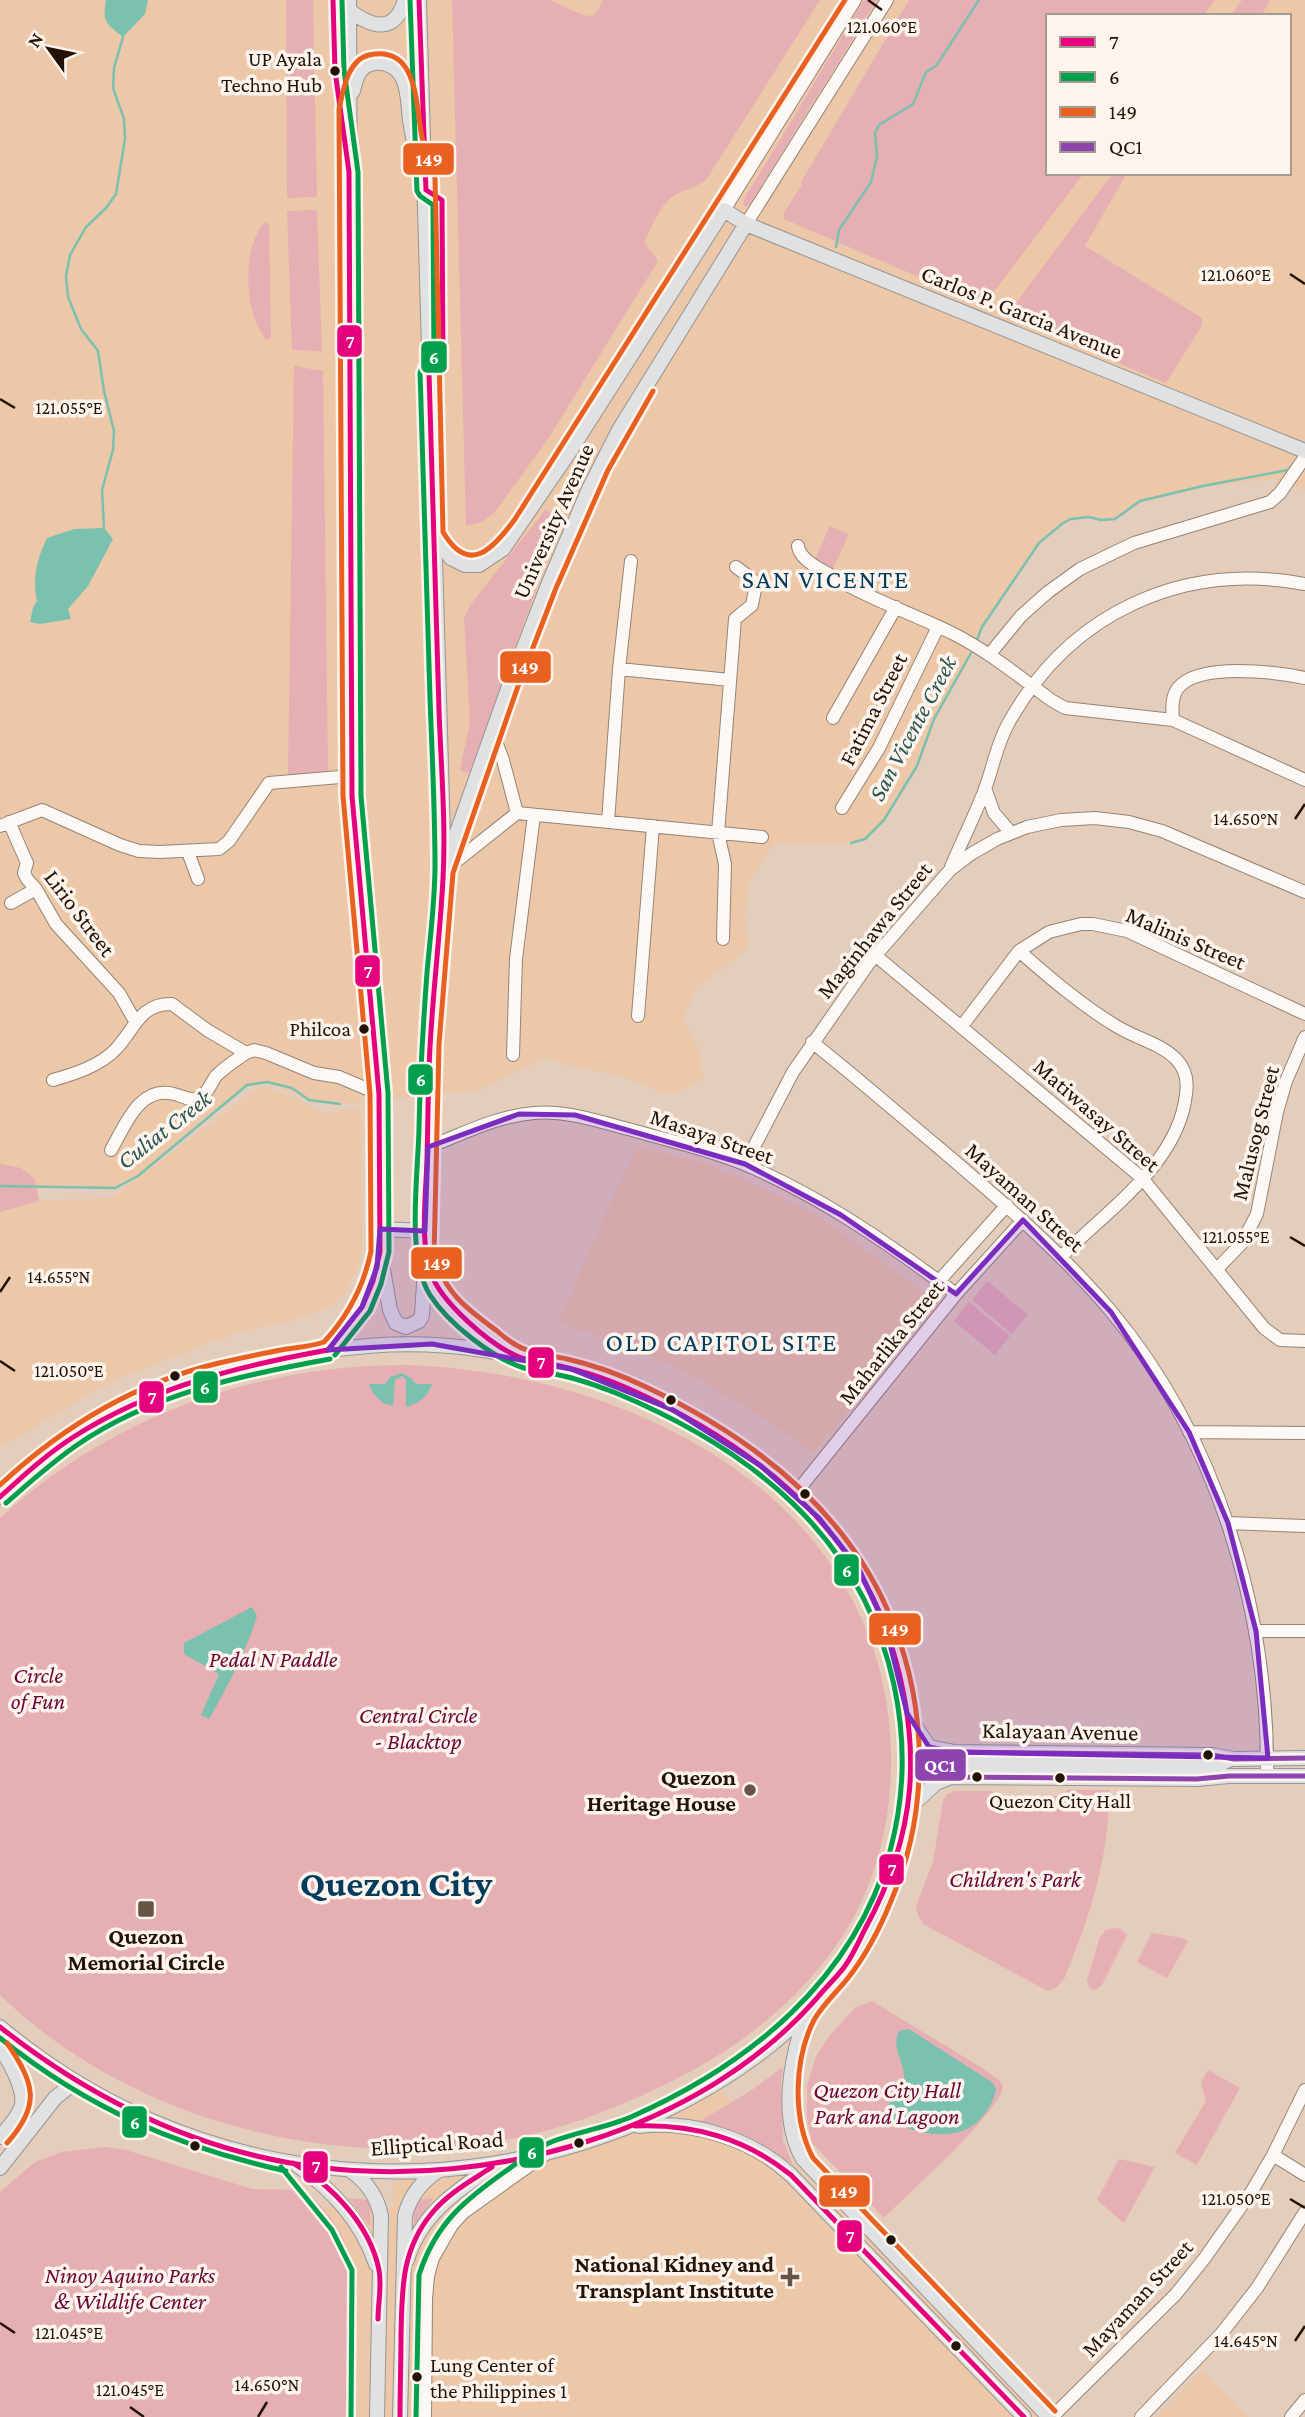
<svg xmlns="http://www.w3.org/2000/svg" width="1305" height="2417" viewBox="0 0 1305 2417" font-family="'Crimson Pro',serif">
<rect width="100%" height="100%" fill="#e4cdba"/>
<path fill="#ecc7a8" fill-rule="evenodd" d="M0 0H1305V490L1275 479 1203 486 1140 501 1115 519 1101 520 1089 517 1071 519 1039 543 982 627 971 653 934 719 917 766 884 820 865 839 851 843H774L748 884 745 912 747 949 697 987 683 1019 700 1054 703 1079 672 1095 621 1076 560 1063 545 1057 478 1090 340 1104 309 1100 267 1081 247 1085 138 1176 115 1188 0 1186ZM1048 16H1289V173H1048Z
M260 1086 299 1100 321 1113 361 1109 362 1247 356 1272 346 1291 331 1306 323 1310 289 1321 234 1333 110 1382 0 1447V1209L39 1201 112 1198Z
M638 1147 702 1163 739 1177 823 1219 938 1302 814 1453 762 1417 690 1375 619 1343 558 1323 605 1214Z
M714 2084 913 2284 1040 2417H0V2192L35 2162 62 2152 105 2147 126 2150 252 2189 305 2190 323 2207 393 2208 394 2172 547 2153Z
M1201 2371 1248 2417H1157Z"/>
<path fill="#e6afb3" d="M286 0H313L317 197 287 198Z
M452 0H550L582 15 592 16 597 11 603 0H820L706 180C697 187 685 189 675 195 660 204 652 227 644 242L658 261 548 439 495 512 482 522 466 526Z
M864 0H877L750 204 745 207 743 203 746 195C787 131 824 65 864 0Z
M909 0H1215L1203 16H1048V173H1084L984 305 784 219V213L802 184 801 182Z
M1242 0H1270L1261 16H1230Z
M1113 173H1127L1085 246 1202 318V325L1166 383 1006 316Z
M317 210 322 351 292 350 287 211Z
M265 222 269 225 271 337 267 340C244 316 241 247 265 222Z
M294 366 323 371 328 771 288 776Z
M546 509 560 523 470 772 465 773 460 769 470 723 464 618 471 604Z
M830 526 849 534 831 573 812 565Z
M0 1164 21 1168 35 1179 39 1201 0 1212Z
M987 1281 1028 1315 1012 1334 972 1300Z
M969 1302 1010 1336 995 1355 954 1321Z
M410 1365C633 1374 882 1497 891 1748 893 1811 879 1878 845 1932 799 2004 734 2052 658 2088 613 2109 568 2127 520 2137 340 2174 133 2124 0 1995V1518C112 1415 259 1364 410 1365Z
M1068 1790H1110C1107 1864 1092 1909 1065 1977 1060 1984 1056 1991 1046 1990L923 1924 918 1915 916 1906 933 1862 943 1801 947 1794 955 1791H992L999 1797 1060 1796Z
M1113 1928 1121 1929 1127 1935 1102 1985 1095 1990 1089 1987 1087 1980 1100 1937 1106 1930Z
M1152 1933 1183 1938 1188 1941 1167 1978 1137 1962Z
M872 2001 987 2071 1000 2081 1003 2087C998 2114 908 2194 884 2218L812 2143 807 2118V2086L816 2056 830 2035 855 2008Z
M783 2067 781 2083 783 2141 793 2165 760 2145 697 2123 749 2092Z
M1208 2070 1240 2088 1197 2165 1175 2153 1206 2101 1201 2082Z
M105 2147 126 2150 252 2189 305 2190C334 2218 348 2235 353 2277L345 2417H0V2192L35 2162 62 2152Z
M1119 2159 1155 2167 1124 2223 1097 2200Z
M348 2198 370 2200V2227Z
M434 2198 414 2226V2200Z"/>
<path fill="#7ac1b0" d="M106 0H148L145 14 123 37C106 23 102 22 106 0Z
M104 528 113 539 88 586 68 609 71 619 40 624 30 622 33 608 37 601C32 578 37 559 47 538L74 529Z
M402 1373 411 1378 416 1384H432C427 1398 419 1403 406 1407V1380L402 1376 395 1380 393 1406C381 1404 373 1396 369 1384H385L390 1377Z
M252 1607 257 1616C246 1652 228 1686 209 1719L201 1715 219 1674 184 1654V1643Z
M909 2029 993 2083 996 2089C994 2103 982 2121 969 2128 947 2140 904 2133 887 2116 885 2097 906 2089 904 2075 903 2059 891 2049 899 2031Z"/>
<g fill="none" stroke-linecap="round" stroke-linejoin="round">
<path stroke="#7ac1b0" stroke-width="2.5" d="M836 247 839 230 871 182 877 157 875 133 879 125 913 104 926 72 936 66 979 0
M104 528 102 490 113 450 114 431 104 391 98 351 81 329 68 297 66 276 70 255 86 227 106 208 116 194 125 139 124 119 113 88 114 68 123 37
M977 640 982 627 1039 543 1063 523 1071 519 1089 517 1101 520 1115 519 1140 501 1203 486 1288 470 1293 464
M851 843 865 839 884 820 917 766 934 719 971 653
M0 1186 115 1188 138 1176 247 1085 267 1082 292 1088 309 1100 340 1104"/>
<g stroke="#958475" stroke-width="14">
<path id="minor" d="M724 210 855 0
M746 224 887 0
M798 546C800 561 822 569 833 577 871 600 914 614 954 634 989 652 1020 677 1051 700L1065 708 1173 720 1305 780
M989 655 1021 616 1048 592 1080 569 1134 543 1270 502 1280 493 1305 457
M619 669 730 680
M833 718 896 607
M1173 720C1172 710 1171 697 1178 688 1199 662 1276 672 1305 678
M493 734 503 760 517 813
M985 788 994 813 1011 833
M842 808 879 748 938 627
M9 822 27 863 24 873 27 879 36 889 56 924 119 993 135 1021
M608 822 619 669 631 561
M0 826 42 810 120 845 139 851 160 852 219 849 229 841 269 783 352 776
M188 852 198 879
M951 867C962 841 975 815 985 789 993 767 997 744 1008 724 1069 613 1182 561 1305 584
M444 871 517 813 762 837
M11 903 36 889
M723 939 725 864 718 833 735 619 752 605 756 584 751 578 736 567
M1019 951C1050 978 1080 1004 1116 1026 1135 1038 1160 1043 1176 1059 1186 1069 1188 1081 1186 1094 1179 1163 1107 1210 1062 1256
M875 955 1142 1178 1264 1328 1280 1340 1305 1341
M638 1016 653 826
M962 1026 1019 951 1049 932 1081 924H1093L1127 931 1305 1014
M812 1042C855 1076 896 1112 938 1147 999 1199 1058 1249 1110 1310 1217 1437 1269 1612 1267 1776
M513 1055 516 959 534 815
M53 1080C74 1074 100 1066 116 1049 134 1030 140 1003 172 1004L207 1030 246 1053 254 1050 266 1053 314 1073 339 1077 379 1094
M428 1147C463 1134 496 1116 534 1113 568 1110 600 1122 632 1130 670 1141 708 1149 744 1164 820 1196 891 1245 956 1294
M111 1150C125 1126 139 1085 174 1094 183 1096 190 1102 200 1097 208 1093 211 1083 216 1076 225 1067 236 1060 246 1053
M745 1164 793 1072 869 963 950 870 971 854 997 839 1027 827 1061 820 1095 818 1129 822 1162 831 1305 892
M1217 1269 1242 1243 1257 1214 1277 1112 1286 1081 1305 1037
M939 1281 1007 1205
M1189 1432 1305 1433
M795 1494 956 1294 1023 1220
M1228 1523 1305 1526
M1256 1631H1305
M1273 2155 1305 2175
M425 2417 426 2299 428 2276 433 2258 452 2225 464 2212 547 2153
M1052 2417 1176 2294 1204 2259 1252 2191 1273 2155 1305 2090
M1141 2417 1221 2334 1257 2288 1305 2212
M1291 2417 1305 2400"/>
</g>
<g stroke="#979592" stroke-width="16">
<path id="major" d="M419 0 444 871 430 1044 425 1257C439 1309 472 1324 513 1353
M349 10C372 28 395 34 405 0
M353 91C356 78 359 65 375 63 386 62 397 67 402 77 409 89 408 106 410 120 412 135 415 148 420 162
M434 535 451 558 465 565H479L503 549 570 451 724 210 746 224 1305 451
M446 863 509 686 548 585 589 489 619 430 746 224
M380 1229 425 1231
M382 1264 390 1310 396 1323 406 1327 419 1321 422 1315 425 1268
M328 1350 362 1307 373 1281 380 1252 379 1094 352 776 349 0
M0 1497C80 1416 158 1386 267 1362 337 1346 405 1339 476 1349 618 1368 784 1446 860 1571 880 1604 892 1644 901 1681 909 1715 913 1750 910 1785 904 1851 883 1917 843 1971 796 2033 730 2080 660 2113 441 2214 185 2183 0 2027
M911 1720 929 1747 955 1752 1212 1755 1234 1759 1305 1758
M912 1765 1212 1768 1231 1759
M908 1809 936 1783 951 1777 1197 1779 1229 1776H1305
M806 2015C791 2058 779 2117 803 2159L1049 2417
M0 2048C9 2060 25 2089 22 2105 19 2117 8 2128 0 2137
M639 2126C692 2120 752 2139 791 2175L1024 2417
M297 2165C334 2191 361 2221 376 2264
M0 2168 55 2098 75 2082
M351 2171C367 2182 377 2196 381 2216L377 2417
M407 2260C420 2215 456 2191 492 2167
M400 2417 405 2216C410 2195 422 2181 439 2170"/>
</g>
<use href="#minor" stroke="#fbf8f5" stroke-width="12"/>
<use href="#major" stroke="#e0e1e2" stroke-width="14"/>
<g stroke="#fdf4ed" stroke-width="10">
<path id="bus-1" d="M419 0 426 190
M426 190 442 200 443 362 429 373
M328 1350 362 1307 373 1281 380 1252 379 1094 352 796 349 172 335 71 333 0
M0 1497C24 1475 48 1453 75 1436 152 1387 239 1366 328 1350
M0 2027C94 2101 198 2152 317 2167 491 2189 700 2132 817 1998 826 1987 837 1977 845 1966 853 1955 859 1941 865 1929 917 1834 923 1747 891 1644 854 1520 740 1438 627 1388 606 1379 583 1371 560 1366 547 1363 532 1362 519 1357 490 1345 440 1302 430 1271 420 1236 426 1196 427 1159 428 1122 428 1084 430 1047 433 991 440 935 443 879 446 823 441 766 439 710 436 598 432 485 429 373
M635 2126C694 2124 745 2138 791 2175L1024 2417
M293 2163C332 2185 370 2225 379 2270 382 2286 378 2303 378 2319
M400 2417C400 2390 401 2363 401 2336 402 2290 401 2250 432 2213 448 2193 471 2181 492 2167"/>
</g>
<g stroke="#fdf4ed" stroke-width="10">
<path id="bus-2" d="M410 0 417 191 420 196 433 205 434 358 422 367 420 373C424 481 427 589 430 698 432 753 435 810 435 866 435 901 430 938 427 973 423 1026 420 1077 419 1129 418 1175 406 1257 430 1295 448 1323 492 1358 524 1368 535 1371 548 1372 559 1375 579 1379 598 1386 616 1393 751 1449 862 1536 894 1685 906 1741 905 1796 890 1851 854 1980 749 2065 631 2117 605 2128 577 2132 551 2142 536 2149 523 2158 510 2168 466 2199 436 2222 419 2275L416 2417
M335 1355 370 1311 381 1284 389 1252 388 1093 361 796 358 172 344 70 342 0
M6 1503C29 1483 51 1463 77 1445 151 1394 242 1375 330 1359
M0 2038C87 2108 177 2147 286 2171
M281 2167 332 2230 352 2270 351 2417"/>
</g>
<g stroke="#fdf4ed" stroke-width="10">
<path id="bus-3" d="M653 391 608 470 556 588 517 689 453 873 439 1044 434 1256C446 1294 466 1308 497 1331 506 1339 515 1346 527 1350 540 1355 554 1356 567 1359 594 1365 621 1375 646 1387 752 1437 849 1511 893 1623 928 1712 929 1812 891 1901 880 1928 866 1955 848 1978 837 1992 823 2004 814 2020 794 2059 792 2119 813 2158L1055 2411
M0 1485C62 1427 135 1383 219 1363 241 1358 264 1353 287 1349 300 1347 313 1346 324 1342 348 1316 364 1286 371 1251L370 1094 343 796 339 109C343 92 347 60 369 55 421 44 415 111 423 142 426 154 432 166 435 178L443 532C469 576 493 549 515 519L845 0
M7 2143C41 2105 35 2084 7 2043"/>
</g>
<g stroke="#fdf4ed" stroke-width="10">
<path id="bus-4" d="M1305 1758 1234 1759 1212 1755 955 1752 943 1756 940 1762 941 1773 951 1777 1197 1779 1229 1776H1305"/>
</g>
<use href="#bus-1" stroke="#e5007d" stroke-width="5"/>
<use href="#bus-2" stroke="#029f4d" stroke-width="5"/>
<use href="#bus-3" stroke="#e86121" stroke-width="5"/>
<use href="#bus-4" stroke="#8e44ad" stroke-width="5"/>
</g>
<path fill="#7b2cbf" fill-opacity="0.2" stroke="#7b2cbf" stroke-width="5" stroke-linejoin="round" d="M519 1114 575 1115 745 1164 841 1215 956 1294 1023 1220 1111 1312 1189 1432 1228 1523 1256 1631 1268 1758 955 1752 929 1747 907 1713 886 1628 859 1569 819 1518 761 1466 673 1410 571 1369 432 1344 328 1350 362 1307 377 1267 380 1229 425 1231 428 1147Z"/>
<path fill="none" stroke="#221306" stroke-width="2.5" d="M868 0 882 10M1290 274 1305 284M0 399 15 408M1295 819 1305 804M1290 1237 1305 1246M0 1292 10 1277M0 1361 15 1371M1290 2199 1305 2208M0 2323 15 2333M1295 2341 1305 2326M130 2407 144 2417M258 2417 267 2402"/>
<g fill="#221306" stroke="#fdf4ed" stroke-width="2.5">
<circle cx="335" cy="71" r="6"/>
<circle cx="364" cy="1029" r="6"/>
<circle cx="175" cy="1376" r="6"/>
<circle cx="671" cy="1400" r="6"/>
<circle cx="805" cy="1494" r="6"/>
<circle cx="1208" cy="1755" r="6"/>
<circle cx="977" cy="1777" r="6"/>
<circle cx="1060" cy="1778" r="6"/>
<circle cx="579" cy="2143" r="6"/>
<circle cx="195" cy="2146" r="6"/>
<circle cx="891" cy="2240" r="6"/>
<circle cx="956" cy="2346" r="6"/>
<circle cx="417" cy="2377" r="6"/>
</g>
<g fill="#665445" stroke="#fdf4ed" stroke-width="2.5">
<circle cx="750" cy="1790" r="7"/>
<rect x="137" y="1900" width="18" height="18" rx="3.5"/>
<path d="M786.5 2266.5h7v7h7v7h-7v7h-7v-7h-7v-7h7z"/>
</g>
<g text-anchor="middle" dominant-baseline="central" stroke-width="7" stroke-linejoin="round" paint-order="stroke">
<g font-size="21" fill="#221306" stroke="#fdf4ed" text-anchor="end">
<text x="322" y="59">UP Ayala<tspan x="322" dy="26">Techno Hub</tspan></text>
<text x="351" y="1029">Philcoa</text>
<text x="1060" y="1801" text-anchor="middle">Quezon City Hall</text>
<text x="430" y="2365" text-anchor="start">Lung Center of<tspan x="430" dy="26">the Philippines 1</tspan></text>
</g>
<g font-size="23" fill="#221306" stroke="#fdf4ed">
<text transform="translate(1022 312) rotate(22)">Carlos P. Garcia Avenue</text>
<text transform="translate(553 521) rotate(-66)">University Avenue</text>
<text transform="translate(873 709) rotate(-63)">Fatima Street</text>
<text transform="translate(80 913) rotate(53)">Lirio Street</text>
<text transform="translate(874 930) rotate(-51)">Maginhawa Street</text>
<text transform="translate(1186 938) rotate(23)">Malinis Street</text>
<text transform="translate(1097 1115) rotate(41)">Matiwasay Street</text>
<text transform="translate(1255 1133) rotate(-76)">Malusog Street</text>
<text transform="translate(712 1136) rotate(19)">Masaya Street</text>
<text transform="translate(1025 1197) rotate(42)">Mayaman Street</text>
<text transform="translate(891 1342) rotate(-51)">Maharlika Street</text>
<text transform="translate(1060 1731) rotate(1)">Kalayaan Avenue</text>
<text transform="translate(437 2143) rotate(-4)">Elliptical Road</text>
<text transform="translate(1137 2298) rotate(-47)">Mayaman Street</text>
</g>
<g font-size="23" font-style="italic" fill="#6b0534" stroke="#fdf4ed">
<text x="273" y="1659">Pedal N Paddle</text>
<text x="38" y="1675">Circle<tspan x="38" dy="26">of Fun</tspan></text>
<text x="418" y="1715">Central Circle<tspan x="418" dy="26">- Blacktop</tspan></text>
<text x="1015" y="1879">Children's Park</text>
<text x="887" y="2090">Quezon City Hall<tspan x="887" dy="26">Park and Lagoon</tspan></text>
<text x="130" y="2275">Ninoy Aquino Parks<tspan x="130" dy="26">&amp; Wildlife Center</tspan></text>
</g>
<g font-size="23" font-weight="bold" fill="#221306" stroke="#fdf4ed" text-anchor="end">
<text x="736" y="1777">Quezon<tspan x="736" dy="26">Heritage House</tspan></text>
<text x="146" y="1936" text-anchor="middle">Quezon<tspan x="146" dy="26">Memorial Circle</tspan></text>
<text x="774" y="2264">National Kidney and<tspan x="774" dy="26">Transplant Institute</tspan></text>
</g>
<g font-size="24" font-style="italic" fill="#27564f" stroke="#fdf4ed">
<text transform="translate(912 728) rotate(-62)">San Vicente Creek</text>
<text transform="translate(164 1129) rotate(-38)">Culiat Creek</text>
</g>
<g font-size="26" letter-spacing="2" fill="#013c5e" stroke="#fdf4ed">
<text x="826" y="579">SAN VICENTE</text>
<text x="722" y="1342">OLD CAPITOL SITE</text>
</g>
<g font-size="37" font-weight="bold" fill="#013c5e" stroke="#fdf4ed">
<text x="396" y="1883">Quezon City</text>
</g>
</g>
<g font-size="18" text-anchor="middle" fill="#221306" stroke="#fdf4ed" stroke-width="7" stroke-linejoin="round" paint-order="stroke">
<text x="882" y="33">121.060°E</text>
<text x="1236" y="281">121.060°E</text>
<text x="69" y="414">121.055°E</text>
<text x="1246" y="825">14.650°N</text>
<text x="1236" y="1243">121.055°E</text>
<text x="59" y="1283">14.655°N</text>
<text x="69" y="1377">121.050°E</text>
<text x="1236" y="2205">121.050°E</text>
<text x="69" y="2339">121.045°E</text>
<text x="1246" y="2347">14.645°N</text>
<text x="267" y="2391">14.650°N</text>
<text x="130" y="2396">121.045°E</text>
</g>
<g stroke="#fdf4ed" stroke-width="2.5">
<rect x="402" y="142" width="53" height="34" rx="7" fill="#e86121"/>
<rect x="336" y="324" width="27" height="34" rx="7" fill="#e5007d"/>
<rect x="420" y="340" width="28" height="34" rx="7" fill="#029f4d"/>
<rect x="499" y="650" width="53" height="34" rx="7" fill="#e86121"/>
<rect x="354" y="954" width="27" height="34" rx="7" fill="#e5007d"/>
<rect x="407" y="1063" width="27" height="33" rx="7" fill="#029f4d"/>
<rect x="410" y="1246" width="53" height="34" rx="7" fill="#e86121"/>
<rect x="527" y="1346" width="28" height="33" rx="7" fill="#e5007d"/>
<rect x="192" y="1370" width="27" height="34" rx="7" fill="#029f4d"/>
<rect x="138" y="1380" width="27" height="34" rx="7" fill="#e5007d"/>
<rect x="833" y="1553" width="27" height="34" rx="7" fill="#029f4d"/>
<rect x="868" y="1612" width="54" height="34" rx="7" fill="#e86121"/>
<rect x="914" y="1748" width="53" height="34" rx="7" fill="#8e44ad"/>
<rect x="878" y="1853" width="27" height="33" rx="7" fill="#e5007d"/>
<rect x="121" y="2105" width="27" height="34" rx="7" fill="#029f4d"/>
<rect x="518" y="2136" width="27" height="33" rx="7" fill="#029f4d"/>
<rect x="302" y="2150" width="27" height="34" rx="7" fill="#e5007d"/>
<rect x="818" y="2174" width="53" height="34" rx="7" fill="#e86121"/>
<rect x="836" y="2219" width="27" height="34" rx="7" fill="#e5007d"/>
</g>
<g font-size="19" text-anchor="middle" font-weight="bold" fill="#fff">
<text x="429" y="166">149</text>
<text x="350" y="348">7</text>
<text x="434" y="364">6</text>
<text x="525" y="674">149</text>
<text x="368" y="978">7</text>
<text x="421" y="1086">6</text>
<text x="437" y="1270">149</text>
<text x="541" y="1369">7</text>
<text x="205" y="1394">6</text>
<text x="152" y="1404">7</text>
<text x="847" y="1577">6</text>
<text x="895" y="1636">149</text>
<text x="940" y="1772">QC1</text>
<text x="892" y="1876">7</text>
<text x="135" y="2129">6</text>
<text x="532" y="2159">6</text>
<text x="316" y="2173">7</text>
<text x="844" y="2198">149</text>
<text x="850" y="2243">7</text>
</g>
<rect x="1046" y="14" width="245" height="161" fill="#fdf4ed" stroke="#a59a91" stroke-width="2"/>
<rect x="1060" y="37" width="35" height="10" fill="#e5007d" stroke="#a59a91" stroke-width="2"/>
<text x="1109" y="49" font-size="21" fill="#221306">7</text>
<rect x="1060" y="72" width="35" height="10" fill="#029f4d" stroke="#a59a91" stroke-width="2"/>
<text x="1109" y="84" font-size="21" fill="#221306">6</text>
<rect x="1060" y="107" width="35" height="10" fill="#e86121" stroke="#a59a91" stroke-width="2"/>
<text x="1109" y="119" font-size="21" fill="#221306">149</text>
<rect x="1060" y="142" width="35" height="10" fill="#8e44ad" stroke="#a59a91" stroke-width="2"/>
<text x="1109" y="154" font-size="21" fill="#221306">QC1</text>
<g transform="translate(49 49) rotate(303)" stroke="#fdf4ed" stroke-width="5" paint-order="stroke">
<path d="M0-5L12 26L0 18L-12 26Z" fill="#221306"/>
<text y="-10" font-size="19" font-weight="bold" text-anchor="middle" fill="#221306">N</text>
</g>
</svg>
